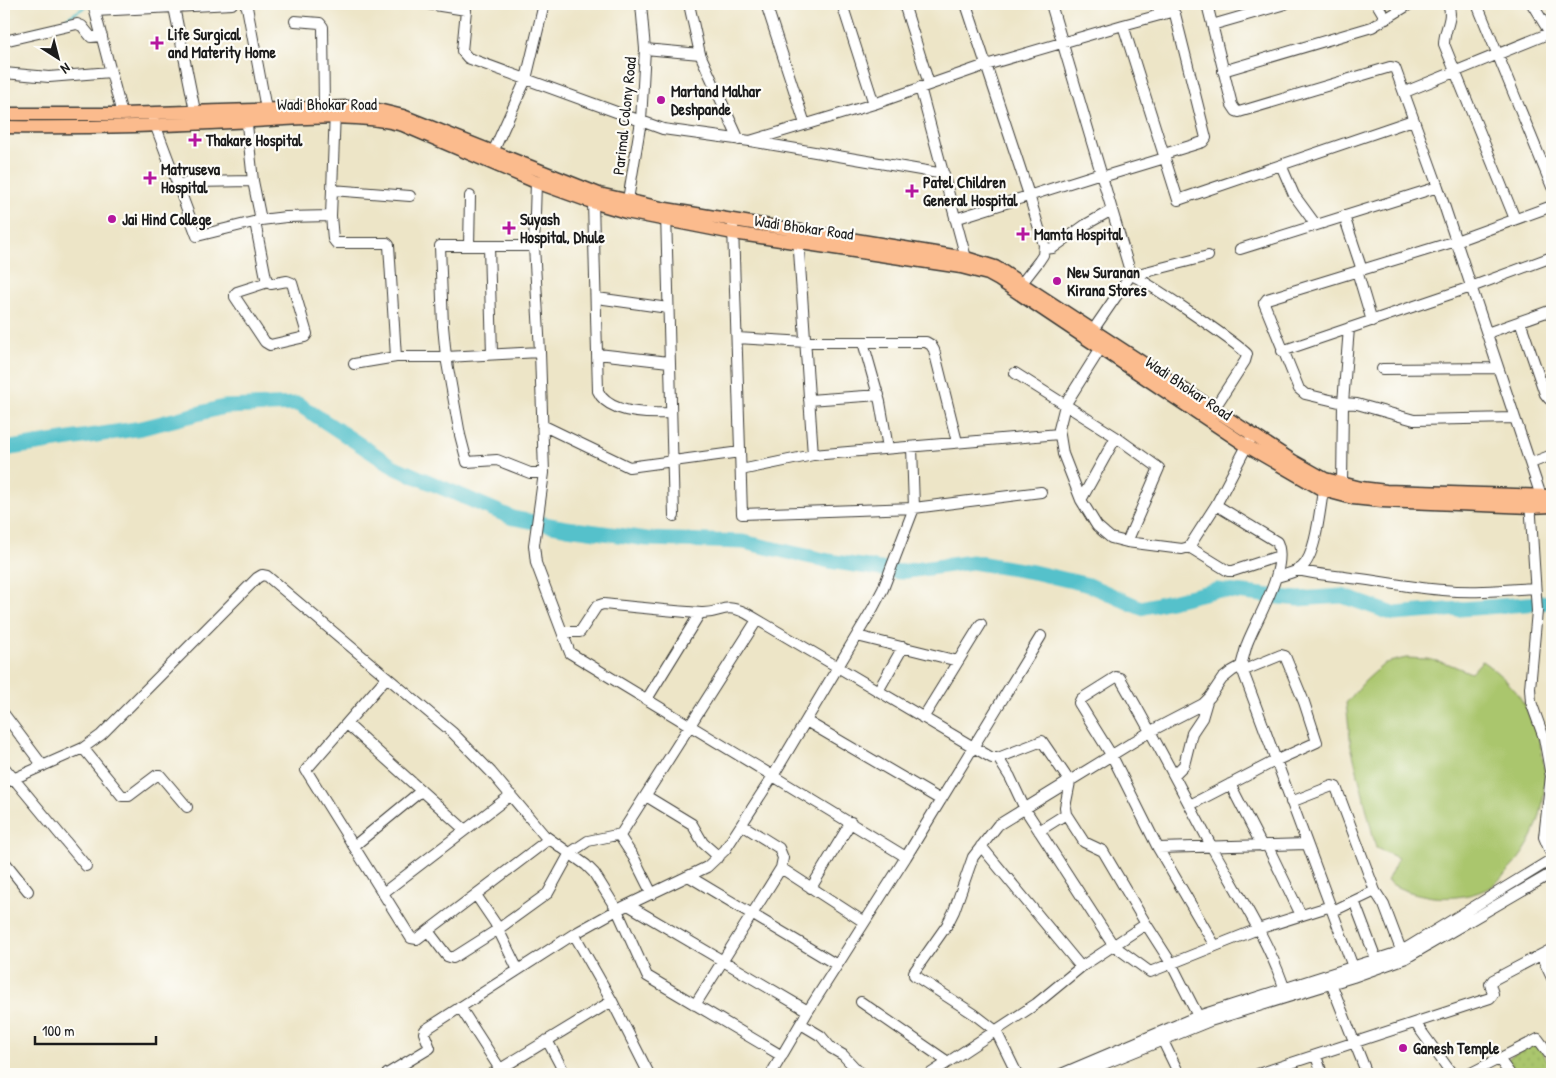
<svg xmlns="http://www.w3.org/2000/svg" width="1556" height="1078" viewBox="0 0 1556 1078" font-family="'Patrick Hand',sans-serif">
<defs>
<pattern id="park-dots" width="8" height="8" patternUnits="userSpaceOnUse" patternTransform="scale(1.25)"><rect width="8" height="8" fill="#aac66d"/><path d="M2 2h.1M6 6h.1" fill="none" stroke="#92aa5e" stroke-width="1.8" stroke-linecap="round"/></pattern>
</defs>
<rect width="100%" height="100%" fill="#fdfcf7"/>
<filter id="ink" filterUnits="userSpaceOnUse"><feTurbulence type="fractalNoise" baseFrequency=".02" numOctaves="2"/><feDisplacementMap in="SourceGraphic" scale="10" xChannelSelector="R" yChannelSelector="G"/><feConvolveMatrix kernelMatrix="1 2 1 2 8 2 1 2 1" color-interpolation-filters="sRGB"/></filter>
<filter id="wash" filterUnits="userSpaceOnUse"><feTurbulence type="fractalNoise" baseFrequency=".0096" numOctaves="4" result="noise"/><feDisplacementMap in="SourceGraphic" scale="20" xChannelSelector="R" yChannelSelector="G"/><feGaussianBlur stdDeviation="1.12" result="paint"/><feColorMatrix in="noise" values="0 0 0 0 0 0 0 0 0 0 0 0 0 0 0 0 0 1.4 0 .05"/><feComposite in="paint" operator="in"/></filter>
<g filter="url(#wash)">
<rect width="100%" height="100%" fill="#ede5c7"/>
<path fill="url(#park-dots)" stroke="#637144" d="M1536 1043 1552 1067V1072L1549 1074H1514L1504 1061Z"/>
<path fill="#aac66d" stroke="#637144" d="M1406 658 1428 659 1449 664 1471 673 1482 661C1498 672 1514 686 1524 704 1527 709 1529 716 1531 722 1534 729 1538 736 1540 743 1552 789 1541 840 1506 873 1502 877 1497 883 1492 886 1476 896 1452 899 1433 897 1416 894 1401 891 1387 881L1398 858 1376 848 1351 746 1346 703 1365 681 1385 663Z"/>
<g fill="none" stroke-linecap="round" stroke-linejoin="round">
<path stroke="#54c1cb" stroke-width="2.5" d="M35 29 59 23 90 4"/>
<path stroke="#54c1cb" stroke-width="15" d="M4 449 142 428 224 407 298 404 394 467 513 518 567 528 647 539 743 542 829 561 900 572 972 562 1033 572 1089 585 1141 608 1217 590 1298 599 1342 596 1394 614 1552 602"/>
</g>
</g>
<g filter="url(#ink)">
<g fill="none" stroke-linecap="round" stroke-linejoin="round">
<g stroke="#3b3a36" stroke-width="12">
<path id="minor" d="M93 4 122 114
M245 4 247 7 266 109
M428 4 466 10 462 51 468 58 663 129 750 141 944 174
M689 4 700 54
M766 4 805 124
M842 4 874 104
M904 4 929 84
M966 4 1029 195 1044 245 1043 255 1039 261 1018 288
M1051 4 1130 271 1128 279 1089 336
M1157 4 1160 15
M1207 4 1232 105 1236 111 1239 112 1390 67 1395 68 1438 187 1541 496
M1377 4 1386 19
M1448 4C1454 18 1444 29 1444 44L1515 219
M1532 4 1552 36
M174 7 232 4
M1479 9 1552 187
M95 11 174 7 195 111
M295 21 320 23 323 27 324 108
M1123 25 1171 12 1175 14 1206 138 1203 142 1164 154
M1212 25 1285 4
M4 41 77 24 82 26 91 37 102 36
M645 49 700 54 739 140
M1223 71 1372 27 1410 4
M4 73 49 77 111 72
M920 87 966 258
M1405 92 1550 33
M153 119 197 236 261 220 253 181 246 115
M750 141 874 104 986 65 1123 25 1178 200 1413 120
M493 152 526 79 544 4
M1281 165 1294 195 1316 225
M1102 177 1165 158
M177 185 193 182 253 181
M332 190 410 196
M593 202 598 391C608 414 650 414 671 413
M627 206 641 121 645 49 641 4
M666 213 674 516
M331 216 333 239 336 243H387L389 245 396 357
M1344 216 1362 270
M955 219 1101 173
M261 220 286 217 331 216 335 111
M255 222 266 278 268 282
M733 226 742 514 914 508 1041 492
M798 236 813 455 1059 434
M469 246 470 196
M489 246 492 354
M534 246H440L443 326 446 357 460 435 467 462 497 460 530 473H544
M1044 249 1053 248 1085 225 1112 210
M1240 249 1438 187
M1357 271 1372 321
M1130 275C1140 276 1239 345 1247 354L1245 361 1210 415
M1134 275 1208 256
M287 281 292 283 307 334 305 337 270 345 265 342 235 297V294L237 292 268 282 271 284Z
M597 298 668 308
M1520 321 1545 394 1549 399H1552
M1487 333 1552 310
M737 338 806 342H926L931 345 934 350 957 442
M863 342 880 402 888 448
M1104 343 1065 405 1059 429 1063 454 1081 500 1097 526 1105 533 1111 538 1127 542 1182 549 1189 547 1216 505 1252 436
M1282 351 1471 287 1552 257
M598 354 669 362
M354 364 396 357H446L540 352
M1382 369 1498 368
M1015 373 1116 437 1159 468 1127 542
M809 400 879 395
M1515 418 1414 420 1357 404 1343 403 1305 394 1299 389 1264 303 1267 299 1456 241 1552 206
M542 425 629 467 740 452
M1531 463 1552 455
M741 470 813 455
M1342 484 1343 403 1349 328
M1081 500 1116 437
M1530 501 1537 611 1530 688 1531 702 1544 738 1551 776 1544 837 1552 856
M1216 505 1277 542C1289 568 1257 618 1247 644 1245 651 1243 659 1241 666L1353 967
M1189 547 1228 571H1233L1279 556
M1298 570C1316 575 1333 575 1351 578 1382 581 1412 588 1443 590 1473 593 1505 590 1535 588
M1277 577C1285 574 1296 573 1302 567 1317 554 1320 505 1324 485
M562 632H580L597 606 603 604C635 607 668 611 701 613 722 614 722 602 746 613L992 758H998L1042 741 1070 782 1065 807 1066 814 1084 842 1103 851 1146 924 1171 963 1198 1016
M857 636 958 661
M387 677 306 770 411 938 417 939 549 839
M878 691 903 647
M647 699 700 613
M4 714 43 766
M923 718 981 624
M806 721 941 800
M347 724 465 830
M83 748 122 796H129L157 775H160L187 807
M998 758 1010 777 1025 809 1113 945 1150 972 1258 929 1331 906
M4 767 86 866
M1174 775 1184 765 1192 733 1202 718 1207 701
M4 783 83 748 101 735 257 578 262 575 267 576 452 732 491 772 544 835 586 865 594 873 617 910 647 976 782 1056
M1230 784 1262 846
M646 796 692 824 703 843 719 857
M1291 802 1332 786 1336 787 1375 891 1384 905 1401 950
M1190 805 1275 761 1317 742 1304 702 1285 656 1281 655 1242 671
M1039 831 1066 814
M619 835 634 858 652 894
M1267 845 1301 915
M354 846 421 791
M981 846 1081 967
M1158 848 1307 844
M906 857 1041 636
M4 861 28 891
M781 868 864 922
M690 877 837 965
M811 888 851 822
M383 893 511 795
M476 895 495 923 518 970
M1354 901 1376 959
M628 905 808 1011
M1333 911 1375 891
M428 931 447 956 453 958 497 930 544 896 548 893 570 853 588 841 621 834 757 620
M574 934 612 1001 649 1074
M1215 946 1158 848 1112 756 1079 703 1081 699 1116 677 1120 678C1153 734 1182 792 1213 849 1238 894 1267 938 1284 987
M1541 955 1552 978
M1329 978 1367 1074
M861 1002 948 1062
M695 1005 781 868 783 858 779 848 742 825
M460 1007 500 1069
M801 1024 821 1036 831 1048 843 1055 857 1070 863 1074
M1416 1024 1452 1074
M1160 1035 1179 1074
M547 1040 565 1074
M1316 1056 1322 1074
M1499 1059 1510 1074
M387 1074 430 1048 424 1033 425 1030 574 934 617 910 707 867 725 850 773 776 570 653 536 563 534 545 544 473 540 352 534 246 536 182
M492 1074 612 1001
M771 1074 808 1011 906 857 773 776 873 608 883 589 914 508 912 447
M930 1074 1036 1004 1081 967 1146 924
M1017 1074 996 1031 974 1014 914 975V972L947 925 954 911 973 857 998 825 1151 731 1203 704 1210 697 1222 679 1232 671 1241 666
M1061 1074 1198 1016 1393 954 1408 947 1552 859
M1079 1074 1210 1021 1353 977 1406 958 1552 873
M1258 1074 1490 998 1493 994 1490 984 1493 980 1552 949
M1469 1074 1538 1039 1552 1058"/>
</g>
<g stroke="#3b3a36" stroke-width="15">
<path id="major" d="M4 114H122L349 107 378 110 403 116 599 194 666 209 966 258 995 267 1005 273 1293 461 1325 479 1361 488 1386 491 1552 496
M4 127C80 128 156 126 232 122 287 120 350 111 403 125L536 182 589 201 626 212 733 233 961 267 988 274 999 280 1247 446 1323 490 1353 498 1382 501 1531 507 1552 506"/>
</g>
<use href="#minor" stroke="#fff" stroke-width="10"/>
<use href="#major" stroke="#fbbb8d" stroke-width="12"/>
</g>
</g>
<g fill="#b5179e" stroke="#fdfcf7" stroke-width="2">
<path d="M154.5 35.5h5v5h5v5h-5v5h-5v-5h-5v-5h5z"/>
<circle cx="661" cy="100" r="5"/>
<path d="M192.5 132.5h5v5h5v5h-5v5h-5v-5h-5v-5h5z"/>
<path d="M147.5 170.5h5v5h5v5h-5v5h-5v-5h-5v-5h5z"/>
<path d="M909.5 183.5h5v5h5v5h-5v5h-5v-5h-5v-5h5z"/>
<circle cx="112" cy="219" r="5"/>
<path d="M506.5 220.5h5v5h5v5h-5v5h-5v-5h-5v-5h5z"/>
<path d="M1020.5 226.5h5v5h5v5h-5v5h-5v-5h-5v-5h5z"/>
<circle cx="1057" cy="281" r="5"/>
<circle cx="1403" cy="1048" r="5"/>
</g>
<g text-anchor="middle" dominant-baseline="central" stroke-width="4.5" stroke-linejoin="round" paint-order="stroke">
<g font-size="16" font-weight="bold" fill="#1c1c1c" stroke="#fdfcf7" text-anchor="start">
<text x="168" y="34">Life Surgical<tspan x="168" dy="18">and Materity Home</tspan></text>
<text x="671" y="91">Martand Malhar<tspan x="671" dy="18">Deshpande</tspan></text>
<text x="206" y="140">Thakare Hospital</text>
<text x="161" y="169">Matruseva<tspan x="161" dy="18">Hospital</tspan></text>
<text x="923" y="182">Patel Children<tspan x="923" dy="18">General Hospital</tspan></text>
<text x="122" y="219">Jai Hind College</text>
<text x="520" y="219">Suyash<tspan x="520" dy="18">Hospital, Dhule</tspan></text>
<text x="1034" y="234">Mamta Hospital</text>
<text x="1067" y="272">New Suranan<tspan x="1067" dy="18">Kirana Stores</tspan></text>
<text x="1413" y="1048">Ganesh Temple</text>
</g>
<g font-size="16" fill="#1c1c1c" stroke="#fdfcf7">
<text x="327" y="104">Wadi Bhokar Road</text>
<text transform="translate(624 116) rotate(-84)">Parimal Colony Road</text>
<text transform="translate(804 227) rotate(8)">Wadi Bhokar Road</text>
<text transform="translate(1189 388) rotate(34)">Wadi Bhokar Road</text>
</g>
</g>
<rect width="1556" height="1078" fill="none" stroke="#fdfcf7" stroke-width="20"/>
<g transform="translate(58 58) rotate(144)" stroke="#fdfcf7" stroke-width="4" paint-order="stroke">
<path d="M0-4L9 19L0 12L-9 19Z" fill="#1c1c1c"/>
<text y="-8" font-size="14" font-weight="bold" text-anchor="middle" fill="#1c1c1c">N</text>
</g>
<path d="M35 1036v8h121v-8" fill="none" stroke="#1c1c1c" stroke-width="2.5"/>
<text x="42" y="1036" font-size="15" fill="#1c1c1c" stroke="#fdfcf7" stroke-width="4" paint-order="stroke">100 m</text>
</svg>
